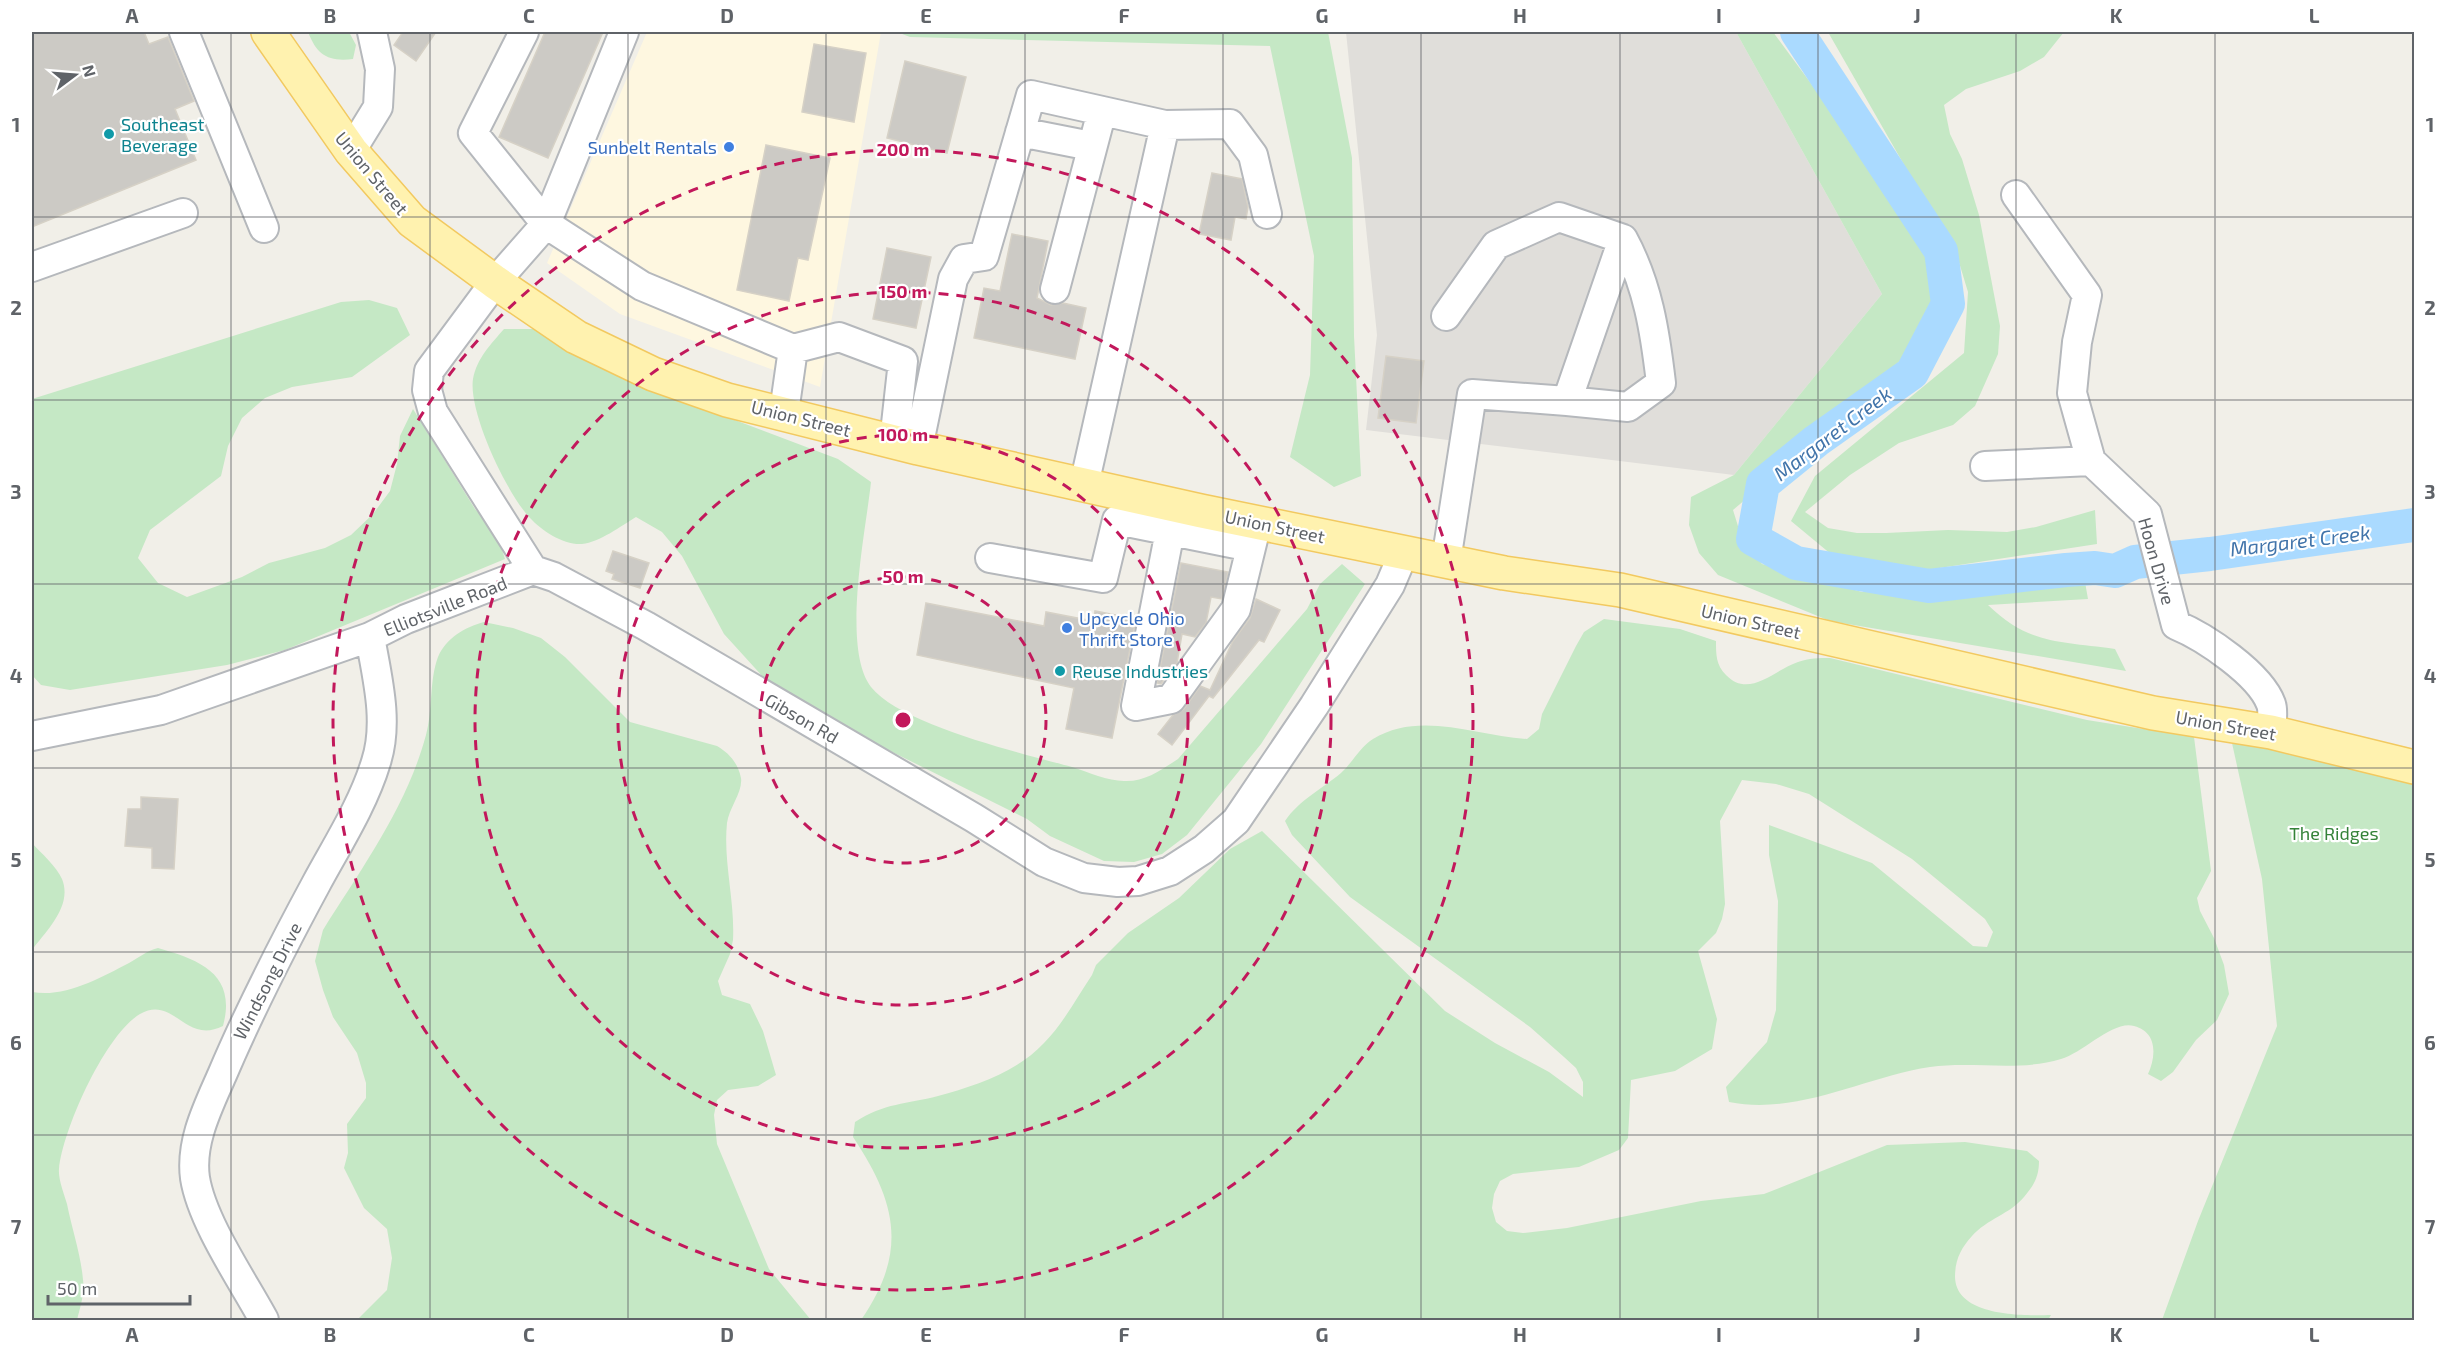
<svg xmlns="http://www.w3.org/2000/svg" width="2446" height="1352" viewBox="0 0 2446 1352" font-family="'Exo 2',sans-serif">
<rect width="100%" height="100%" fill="#f1efe8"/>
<path fill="#fef7e0" d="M647 32H881L820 387 620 314 547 263Z"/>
<path fill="#e0deda" d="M1346 32H1736L1882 294 1734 475 1366 430 1377 335Z"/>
<path fill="#c5e8c5" d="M308 32H349L356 45 353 59C328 62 317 55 308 32Z
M897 32H1328L1352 158 1354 336 1361 476 1334 487 1290 457 1310 375 1314 256 1270 46 910 37Z
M1736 32H1773L1835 116 1911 232C1937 254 1939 304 1922 333 1907 356 1887 374 1867 393 1824 434 1778 471 1733 510L1742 539 1762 564 1862 592 2085 582 2088 599 1988 605C2029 645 2060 641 2115 649L2126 671 1830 621 1718 575 1699 553 1689 525 1691 497 1734 475 1882 294Z
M1828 32H2064L2044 57 2020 71 1966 89 1944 105 1950 134 1962 159 1979 215 2000 326 1998 354 1975 406 1953 425 1899 443 1850 475 1805 512 1828 528 1857 533H1886L1948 530 2007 532 2036 527 2095 510 2097 544 1920 571 1889 570 1832 555 1791 521 1815 476 1964 353 1968 292 1958 259Z
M369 300 397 308 410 335 352 377 292 387 265 398 242 418 228 446 221 476 150 530 138 558 158 583 187 597 242 577 269 563 325 548 351 535 373 514 390 491 397 464 400 436 413 409 475 509 496 531 505 559 285 650 227 665 70 690 41 685 32 675V399L341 302Z
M504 329H533L679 399 838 459 871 482C866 530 841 648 871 687 901 725 1024 754 1072 767 1088 772 1108 781 1124 781 1145 782 1161 770 1178 759L1307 609 1320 584 1342 564 1365 584 1261 744 1187 835 1162 854 1134 862 1104 861 1050 836 1027 819 842 727 764 678 724 634 682 556 662 532 636 517C621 526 600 542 582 544 563 545 542 531 530 518 507 494 468 412 473 379 477 358 491 344 504 329Z
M1604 619 1680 629 1716 641C1716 655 1716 665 1726 675 1749 699 1774 670 1798 662 1809 658 1819 658 1830 658L2087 720 2194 737 2211 871 2197 898 2200 911 2214 938 2224 965 2229 994 2217 1020 2196 1040 2173 1072 2161 1081 2148 1074C2156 1057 2158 1032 2134 1026 2113 1020 2083 1053 2061 1059 2019 1072 1973 1061 1930 1067 1864 1077 1797 1116 1729 1102L1726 1087 1767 1042 1776 1010 1778 901 1769 855V825L1872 863 1973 946 1987 947 1993 932 1985 919 1912 859 1809 794 1776 784 1742 780 1720 821 1725 904 1722 919 1716 933 1698 951 1717 1019 1712 1049 1675 1071 1631 1080 1628 1138 1619 1150 1579 1167 1513 1174 1500 1181 1494 1194 1492 1208 1496 1222 1507 1231 1523 1233 1567 1228 1701 1201 1764 1194 1887 1145 1965 1142 2027 1151 2039 1161C2039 1177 2034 1185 2024 1197 2010 1214 1987 1219 1972 1236 1961 1248 1955 1260 1955 1277 1956 1316 2021 1316 2051 1315L2048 1320H861C908 1252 897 1203 853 1137L855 1122C884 1103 907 1104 938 1096 975 1086 1017 1072 1044 1043 1063 1024 1077 997 1092 975L1096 965 1128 933 1179 898 1230 849 1262 831 1445 1011 1495 1043 1549 1072 1583 1097V1082L1576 1068 1564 1057 1530 1027 1350 897 1292 835 1285 821C1299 800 1322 789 1341 773 1353 762 1359 748 1373 739 1420 710 1477 736 1527 739L1539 729 1542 714 1576 646 1584 632Z
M484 622 513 628 541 638 565 657 630 722 717 746C729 753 738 763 741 778 743 792 729 808 727 823 723 862 735 900 733 940L730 954 718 981 722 995 750 1004 763 1031 776 1075 758 1086 728 1090 717 1100 714 1115 717 1144 769 1269 811 1320H357L387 1290 392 1258 387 1229 364 1208 344 1168 348 1153 347 1124 366 1098V1083L357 1053 333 1017 323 990 315 961 323 930C362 868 407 806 426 735 433 710 429 681 438 657 446 638 465 627 484 622Z
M2228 725 2414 767V1320H2162L2198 1221 2277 1026 2262 879Z
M32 843C41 853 57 867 62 879 73 906 46 931 32 950Z
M158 948C200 960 237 974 223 1026 185 1045 174 995 140 1014 105 1035 63 1129 59 1169 58 1179 64 1194 67 1204 72 1229 81 1255 83 1280 85 1293 80 1308 77 1320H32V992C65 998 100 978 129 963 140 957 146 951 158 948Z"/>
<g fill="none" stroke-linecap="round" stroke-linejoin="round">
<path stroke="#aadaff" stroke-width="34" d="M1797 32 1941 251 1948 304 1912 373 1816 441 1763 484 1753 539 1796 563 1929 586 2066 570 2095 568 2115 571 2135 562 2210 554 2414 525"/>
</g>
<path fill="#cccac5" stroke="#d6d1c6" stroke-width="1.5" d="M32 32H144L149 44 168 37 194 101 175 109 196 160 32 227Z
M403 32H436L416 61 394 45Z
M545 32H603L548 158 499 137Z
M814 44 866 53 854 122 802 112Z
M905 61 966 77 947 153 887 138Z
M766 145 830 158 808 260 798 258 789 301 737 290Z
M1212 173 1242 179 1248 207 1246 219 1235 217 1231 240 1199 234Z
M1012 234 1048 241 1037 298 1051 305 1063 303 1086 308 1075 359 974 338 984 288 1000 291Z
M887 248 931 257 916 328 873 319Z
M1386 356 1424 361 1416 423 1378 418Z
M613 551 649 563 640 588 612 579 614 574 606 571Z
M1181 563 1228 572 1222 599 1211 597 1206 623 1195 637 1182 634 1177 663 1161 684 1157 683Z
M1256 599 1280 610 1264 642 1259 640 1213 698 1209 696 1172 745 1158 734 1173 715 1184 709 1200 686 1210 690 1233 641 1250 618Z
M926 603 1044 626 1046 612 1093 621 1095 611 1136 619 1112 738 1066 729 1074 688 917 655Z
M141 797 178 799 174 869 152 868V848L125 846 128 809H141Z"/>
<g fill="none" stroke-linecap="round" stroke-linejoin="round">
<g stroke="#b5b8bc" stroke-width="32">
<path id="minor" d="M184 32 264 228
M524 32 473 133 546 224 624 32
M1165 125 1230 124 1253 155 1267 214
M1020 132 1091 146
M351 151 378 107 380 69 372 32
M2016 195 2087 295 2077 342 2072 393 2091 461 2147 514 2176 625C2205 637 2260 674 2271 704 2274 712 2271 724 2271 732
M32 267 183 213
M1055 289 1102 111
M793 349 839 337 903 361 894 442
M1567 401 1628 407 1661 383C1655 332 1648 285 1623 239
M918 448 953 279 964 259 984 256 1031 95 1165 125 1084 485
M1985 466 2091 461
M1175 505 1136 706 1171 699 1236 609 1257 523
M990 558 1103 578 1117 520 1251 547
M1446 561 1472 394 1567 401 1623 239 1559 217 1496 245 1446 316
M533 570 554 577 646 626 974 818 1044 862 1084 878 1118 882 1138 881 1170 871 1204 849 1236 821 1314 706 1390 585 1404 552
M533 570 433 412 427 390 429 371 495 282 546 224 642 286 793 349 784 412
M32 736 161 710 370 637 406 619 533 570
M264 1320C243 1281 202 1222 195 1178 190 1142 208 1107 222 1075 250 1009 282 947 316 884 337 845 363 805 376 762 389 722 377 677 370 637"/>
</g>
<g stroke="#f2c960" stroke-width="36">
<path id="major" d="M268 32 351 151 412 221 495 282 576 337 653 374 727 400 918 448 1201 511 1504 573 1620 590 2153 713 2271 732 2414 767"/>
</g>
<use href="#minor" stroke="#fff" stroke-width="28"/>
<use href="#major" stroke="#fff2af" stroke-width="33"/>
</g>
<path fill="none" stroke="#5f6368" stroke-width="1.5" stroke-opacity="0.55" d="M231 32V1320M430 32V1320M628 32V1320M826 32V1320M1025 32V1320M1223 32V1320M1421 32V1320M1620 32V1320M1818 32V1320M2016 32V1320M2215 32V1320M32 217H2414M32 400H2414M32 584H2414M32 768H2414M32 952H2414M32 1135H2414"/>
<g fill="none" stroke="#c2185b" stroke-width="3" stroke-dasharray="10 8">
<circle cx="903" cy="720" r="143"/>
<circle cx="903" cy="720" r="285"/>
<circle cx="903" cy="720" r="428"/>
<circle cx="903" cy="720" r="570"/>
</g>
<g fill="#0f9aa8" stroke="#fff" stroke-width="2">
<circle cx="109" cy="134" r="6"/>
<circle cx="1060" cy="671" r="6"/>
</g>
<g fill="#3f7fe0" stroke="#fff" stroke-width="2">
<circle cx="729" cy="147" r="6"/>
<circle cx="1067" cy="628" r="6"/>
</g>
<g text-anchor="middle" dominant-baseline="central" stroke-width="4.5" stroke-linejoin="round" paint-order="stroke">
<g font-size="18" fill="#0d838f" stroke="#fff" text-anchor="start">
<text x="121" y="124">Southeast<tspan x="121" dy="21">Beverage</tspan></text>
<text x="1072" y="671">Reuse Industries</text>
</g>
<g font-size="18" fill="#366cbe" stroke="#fff" text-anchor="end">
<text x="717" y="147">Sunbelt Rentals</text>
<text x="1079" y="618" text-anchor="start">Upcycle Ohio<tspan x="1079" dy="21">Thrift Store</tspan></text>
</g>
<g font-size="18" fill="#5f6368" stroke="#fff">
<text transform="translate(372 173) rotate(50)">Union Street</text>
<text transform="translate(801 418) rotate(14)">Union Street</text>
<text transform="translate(1275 526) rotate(12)">Union Street</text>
<text transform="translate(2157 561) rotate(74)">Hoon Drive</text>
<text transform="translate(445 606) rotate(-22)">Elliotsville Road</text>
<text transform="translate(1751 621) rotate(13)">Union Street</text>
<text transform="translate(802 718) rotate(30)">Gibson Rd</text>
<text transform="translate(2226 725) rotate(10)">Union Street</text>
<text transform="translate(267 981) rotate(-63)">Windsong Drive</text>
</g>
<g font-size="18" fill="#348238" stroke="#fff">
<text x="2334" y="833">The Ridges</text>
</g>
<g font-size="20" font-style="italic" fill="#4174aa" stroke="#fff">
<text transform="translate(1832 433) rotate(-37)">Margaret Creek</text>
<text transform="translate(2300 540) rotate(-7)">Margaret Creek</text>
</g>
</g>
<circle cx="903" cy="720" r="9" fill="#c2185b" stroke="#fff" stroke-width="3"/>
<g font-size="18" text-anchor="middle" font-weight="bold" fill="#c2185b" stroke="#fff" stroke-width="4.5" stroke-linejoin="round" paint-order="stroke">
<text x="903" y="156">200 m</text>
<text x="903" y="298">150 m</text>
<text x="903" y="441">100 m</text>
<text x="903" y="583">50 m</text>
</g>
<rect width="2446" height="1352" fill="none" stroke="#ffffff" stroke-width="66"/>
<g transform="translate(75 75) rotate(74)" stroke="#ffffff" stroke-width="4.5" paint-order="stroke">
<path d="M0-4.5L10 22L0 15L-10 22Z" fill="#5f6368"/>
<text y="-9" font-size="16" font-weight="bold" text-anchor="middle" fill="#5f6368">N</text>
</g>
<path d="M48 1295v9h142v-9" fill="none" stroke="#5f6368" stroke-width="3"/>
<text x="57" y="1295" font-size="18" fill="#5f6368" stroke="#ffffff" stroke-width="4.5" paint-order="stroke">50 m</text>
<rect x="33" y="33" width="2380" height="1286" fill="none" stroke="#5f6368" stroke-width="2"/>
<g font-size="20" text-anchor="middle" font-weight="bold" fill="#5f6368">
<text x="132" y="23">A</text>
<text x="330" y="23">B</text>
<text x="529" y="23">C</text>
<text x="727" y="23">D</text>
<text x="926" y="23">E</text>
<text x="1124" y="23">F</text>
<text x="1322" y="23">G</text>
<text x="1520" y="23">H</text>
<text x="1719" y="23">I</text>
<text x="1917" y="23">J</text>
<text x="2116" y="23">K</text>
<text x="2314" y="23">L</text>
<text x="16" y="132">1</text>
<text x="2430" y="132">1</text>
<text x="16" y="315">2</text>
<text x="2430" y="315">2</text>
<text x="16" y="499">3</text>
<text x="2430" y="499">3</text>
<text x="16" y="683">4</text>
<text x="2430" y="683">4</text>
<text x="16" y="867">5</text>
<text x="2430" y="867">5</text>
<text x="16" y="1050">6</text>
<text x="2430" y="1050">6</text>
<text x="16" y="1234">7</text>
<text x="2430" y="1234">7</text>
<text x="132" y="1342">A</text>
<text x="330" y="1342">B</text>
<text x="529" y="1342">C</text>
<text x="727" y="1342">D</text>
<text x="926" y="1342">E</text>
<text x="1124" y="1342">F</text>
<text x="1322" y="1342">G</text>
<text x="1520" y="1342">H</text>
<text x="1719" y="1342">I</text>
<text x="1917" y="1342">J</text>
<text x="2116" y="1342">K</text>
<text x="2314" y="1342">L</text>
</g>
</svg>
